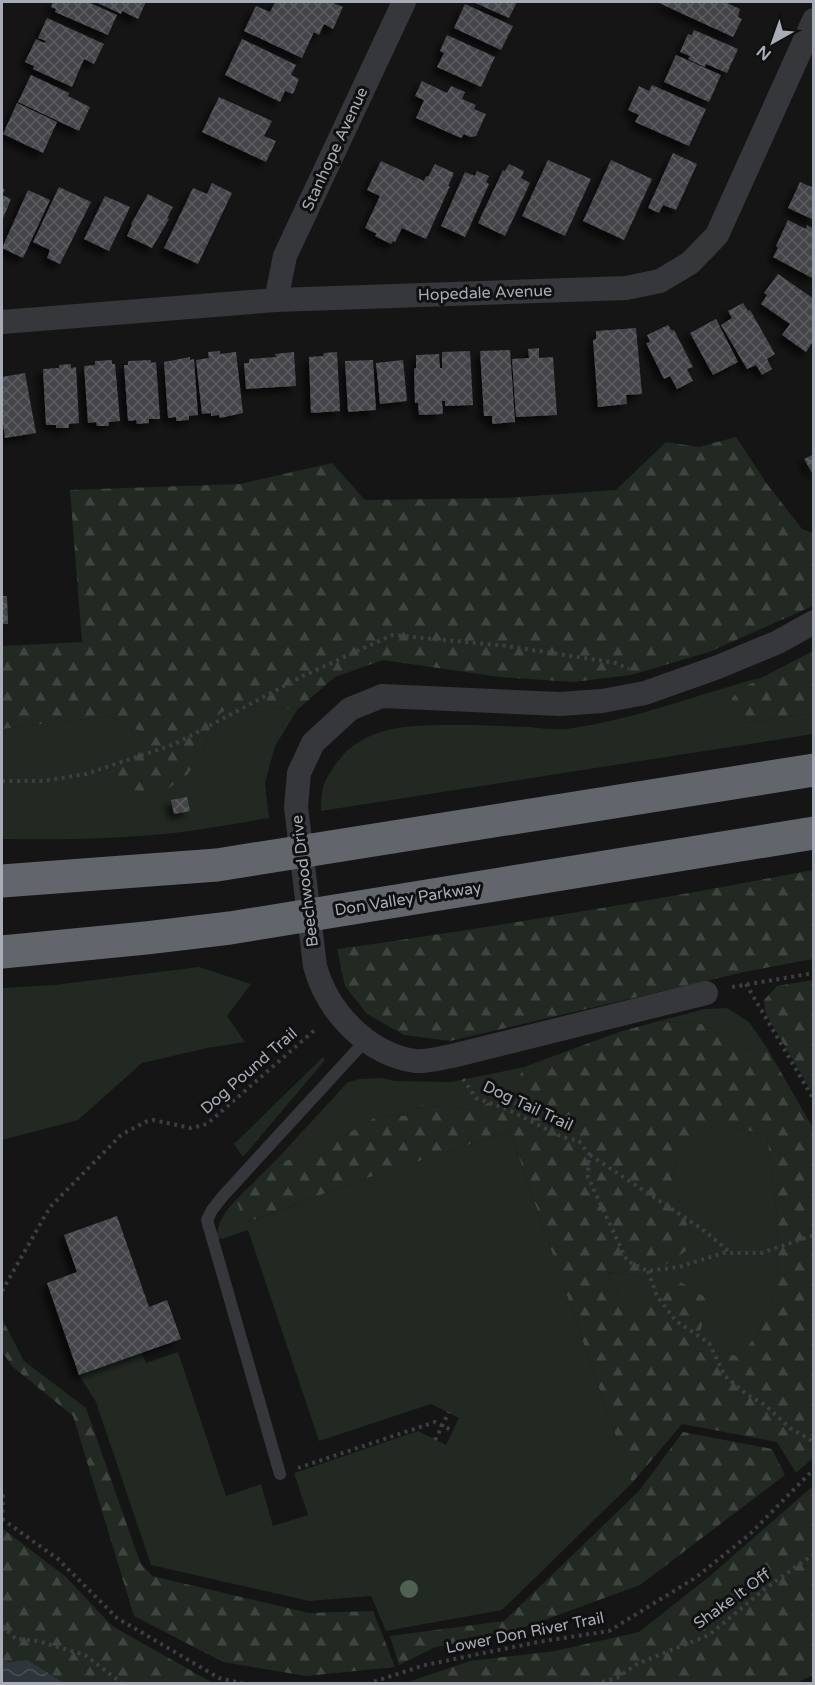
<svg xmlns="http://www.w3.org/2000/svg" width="815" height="1685" viewBox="0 0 815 1685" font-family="'Varela Round',sans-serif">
<defs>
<pattern id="forest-firs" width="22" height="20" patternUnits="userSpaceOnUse" patternTransform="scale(1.5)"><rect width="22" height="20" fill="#212922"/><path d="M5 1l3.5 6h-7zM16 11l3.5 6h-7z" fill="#3e4540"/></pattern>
<pattern id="water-waves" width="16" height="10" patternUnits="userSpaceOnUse" patternTransform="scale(1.5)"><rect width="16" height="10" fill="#2e363c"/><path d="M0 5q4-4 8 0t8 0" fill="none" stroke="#495056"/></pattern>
<pattern id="building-cross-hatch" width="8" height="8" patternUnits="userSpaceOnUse" patternTransform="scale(1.5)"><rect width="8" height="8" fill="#444549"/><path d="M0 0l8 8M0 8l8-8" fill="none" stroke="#5c5d61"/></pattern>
<filter id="shadow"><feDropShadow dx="-5.5" dy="5.5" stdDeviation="3" flood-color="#0009"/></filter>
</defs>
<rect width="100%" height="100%" fill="#151516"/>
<path fill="#212922" d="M762 677 742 688 741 724 813 713V734L321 811C321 787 324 780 338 761 367 723 417 725 460 725 482 725 505 726 528 727 542 728 559 731 573 728 638 718 700 694 762 677Z
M233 705 298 709 275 746 265 783 269 818C240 823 211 828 182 832 123 839 61 840 2 839V729L109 716 139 731 142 740 202 751 214 718Z
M199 967 251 984 227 1016 245 1042 207 1048 142 1063 78 1120 2 1140V988L54 985Z
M727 1008 749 1022 767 1048 746 1050 704 1024 659 1021 705 1009Z
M323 1057 325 1060 243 1157 234 1144Z
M524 1067 513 1089 475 1110 420 1105 411 1116 379 1115 340 1138 281 1163 276 1160 348 1082 360 1079 381 1078 395 1081 451 1082Z
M721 1124 767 1135 777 1215 778 1287 757 1334 740 1356 696 1351 653 1294 641 1309 618 1295 608 1272 648 1277 690 1233 671 1177 684 1147Z
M510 1131 632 1483 502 1610 386 1631 371 1596 309 1601 151 1565 96 1402 79 1375 142 1353 146 1363 178 1352 226 1496 261 1484 273 1526 308 1515 294 1473 418 1431 446 1445 459 1418 431 1404 319 1441 248 1230 222 1239 217 1238C217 1222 225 1211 236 1200L246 1223 358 1181Z"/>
<path fill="url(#forest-firs)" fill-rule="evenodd" d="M736 437 767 484 802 529 813 533V606L709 652 631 675 573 682 500 677 383 660 335 677 298 709 233 705 214 718 202 751 188 774 161 794 132 799 118 790 112 776 122 751 142 740 139 731 109 716 2 729V646L82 642 70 490 240 484 332 463 365 500 505 498 616 490 666 442 699 447Z
M813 651V713L741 724 730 713 732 698 742 688Z
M813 870V959L744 972 450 1041 404 1035 367 1014 345 986 337 949C496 927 655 900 813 870Z
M813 980H814L813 1094 765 1012 764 1000 777 986Z
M659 1021 704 1024 746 1050 767 1048 813 1128 814 1457 796 1473 777 1442 682 1424 632 1483 510 1131 358 1181 245 1223 236 1200 276 1160 281 1163 340 1138 379 1115 411 1116 420 1105 475 1110 513 1089 524 1067 619 1032ZM721 1124 767 1135 777 1215 778 1287 757 1334 740 1356 696 1351 708 1299 677 1280 653 1294 641 1309 618 1295 608 1272 648 1277 687 1250 690 1233 671 1177 684 1147Z
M2 1319 24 1361 86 1408 140 1562 152 1576 309 1613 373 1611 395 1667 306 1676 223 1662 134 1616 73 1416 13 1367 2 1352Z
M683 1432 772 1449 785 1475 640 1585 503 1635 435 1647 399 1665 390 1636 504 1621 639 1491Z
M813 1486V1675L794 1684 405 1683 470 1661 555 1651 639 1632 710 1576Z
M2 1528 66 1577 112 1626 213 1683H64L28 1660 6 1662 2 1659Z"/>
<path fill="url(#water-waves)" d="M2 1659 7 1662 28 1660 64 1683H2Z"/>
<path fill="url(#building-cross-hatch)" filter="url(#shadow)" d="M53 2H88L117 15 108 35 55 12 56 9 51 7Z
M96 2H146L138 19 122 11 121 14Z
M275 2H331L343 7 333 29 324 24 319 35 314 32 302 58 244 31 256 6 270 12Z
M473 2H517L509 18Z
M660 2H725L740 9 738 17 742 19 733 37 659 3Z
M465 4 513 26 501 50 454 28Z
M47 18 104 44 94 64 84 59 72 87 33 69 34 66 25 62 36 39 44 43 46 41 38 38Z
M694 30 738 49 727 73 706 64 705 67 688 59 690 56 680 52 688 34 692 35Z
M447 35 495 57 481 87 437 67 444 53 440 51Z
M242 39 296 65 291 75 299 79 293 94 285 91 280 102 225 75Z
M676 55 721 75 709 102 664 82Z
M31 75 69 93 68 96 90 107 79 131 18 102Z
M422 81 447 93 451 86 465 92 462 99 476 105 474 109 486 114 476 136 470 137 464 134 461 138 416 118 424 100 415 96Z
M652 85 706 109 689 146 635 122 639 115 628 110 639 86 649 91Z
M219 97 272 121 264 136 276 141 266 162 202 132Z
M17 103 57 122 43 153 3 134Z
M673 153 697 164 676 210 663 205 659 213 648 208Z
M548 160 591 179 565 236 522 216Z
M611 160 652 179 624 240 583 221Z
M381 161 424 181 426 176 428 177 435 164 454 173 448 186H450L426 239 402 228 395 242 393 241 391 244 375 236 377 234 365 228 380 196 367 190Z
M509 164 524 171 521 178 530 183 505 236 478 223 503 170 505 171Z
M477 171 489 176 486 182 489 184 465 237 441 226 465 172 475 176Z
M800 182 814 188V220L788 208Z
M212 183 232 193 198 264 164 248 193 188 207 194Z
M59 187 91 202 60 264 47 258 50 250 33 242Z
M2 188 5 190 2 195 11 199 2 221Z
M28 190 50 200 23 258 2 248Z
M148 194 173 207 167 218 169 219 152 248 127 236 132 225 131 224Z
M105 196 130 207 109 251 84 239Z
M788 220 806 229 807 225 814 229V279L773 257 778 248 776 246Z
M778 274 814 299V340L806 352 782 335 790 324 761 304 767 295 764 293Z
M743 303 748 311 750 310 775 354 767 359 772 369 762 375 756 365 747 369 721 325 732 318 728 311Z
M716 319 738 362 713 375 690 333Z
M668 325 672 331 674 330 693 367 687 369 693 381 677 389 670 376 664 379 646 343 650 342 647 335Z
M636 328 642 394 626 395 627 404 598 407 593 340 596 339V331Z
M539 348V358L553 357 557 415 516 417 512 359 529 358 528 349Z
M510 350 515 422 492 424V416H484L480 351Z
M220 351V354L236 352 243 413 220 418 219 415 211 416V413L202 414 196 360 209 358 208 352Z
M470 351 473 405 445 406V401H442L443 414 419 415 418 403H415L414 369 416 368V355L439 354 440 368H442V352Z
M294 352 296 386 246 389 244 363H249V359L276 357 275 354Z
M337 352 340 411 311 413 309 357 323 356 324 353Z
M190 357V360L194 359 198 415 189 416V420L176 421V417L168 418 164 362Z
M112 360V364H115L120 421 109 422V426H97L96 422 88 423 84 366 95 365V361Z
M151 360V363L156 362 160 419H149V423L137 424 136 420 128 421 124 365H128V361Z
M373 360 376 410 348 412 345 361Z
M403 360 407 401 380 404 376 363Z
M71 364V368L76 367 79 423 69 424V428H56V425H46L43 369 59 368V365Z
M25 373 36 433 5 438 2 416V377Z
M814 454V476L804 459Z
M2 596H7L8 624H2Z
M187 797 190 811 174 814 171 800Z
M117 1216 149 1307 167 1300 181 1339 79 1375 47 1283 77 1272 64 1235Z"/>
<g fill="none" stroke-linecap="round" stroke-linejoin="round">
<path stroke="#3c3e42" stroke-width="4" stroke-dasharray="3 4.5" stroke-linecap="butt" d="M2 781H43L86 774 175 744 303 676 392 635 507 646 616 663 629 669
M746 984 814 1100
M732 987 814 973
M463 1079 476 1098 507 1109 562 1137 579 1141 589 1154 588 1177 627 1261 648 1271 679 1267 723 1253H761L814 1235
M590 1155 702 1229 731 1253
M648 1271 657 1296 676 1321 709 1343 725 1376 746 1394 765 1405 790 1428 814 1442
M2 1291 50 1207 121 1135 145 1122 153 1120 191 1128 207 1124 316 1029
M435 1440 449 1412
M298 1468 435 1422 453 1431
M2 1495 3 1497 2 1519
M2 1519 58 1559 117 1618 219 1678 245 1684
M2 1626 16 1639 38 1641 85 1655 123 1684
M367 1684 425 1665 538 1642 609 1631 695 1578 750 1534 814 1469
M595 1684 617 1678 637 1664 709 1635 766 1588 814 1554"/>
<path stroke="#36373b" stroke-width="12" d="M280 1474 207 1220 212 1210 223 1196 366 1040"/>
<path stroke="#36373b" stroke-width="24" d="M276 300 285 256 404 2
M2 322 276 300 626 288 660 281 690 263 717 235 814 20
M706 993 452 1056C440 1058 426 1062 415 1061 367 1054 327 1011 315 966L296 807 299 773 313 743 350 709 382 696 560 704 602 701 645 693 718 667 778 642 814 622"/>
<path stroke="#62656c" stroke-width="33" d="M2 881 217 865 814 770
M2 952 146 938 230 928 814 833"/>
</g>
<circle fill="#4f6151" cx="409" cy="1589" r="9"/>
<g text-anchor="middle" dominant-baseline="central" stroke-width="6" stroke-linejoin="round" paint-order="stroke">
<g font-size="16" fill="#a7acb6" stroke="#101011">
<text transform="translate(335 149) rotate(-65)">Stanhope Avenue</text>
<text transform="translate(485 293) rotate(-2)">Hopedale Avenue</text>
<text transform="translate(305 881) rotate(-97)">Beechwood Drive</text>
<text transform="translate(408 899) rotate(-9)">Don Valley Parkway</text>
<text transform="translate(249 1071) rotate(-41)">Dog Pound Trail</text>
<text transform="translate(528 1106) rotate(25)">Dog Tail Trail</text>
<text transform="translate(732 1599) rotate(-36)">Shake It Off</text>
<text transform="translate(525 1633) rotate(-11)">Lower Don River Trail</text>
</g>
</g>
<rect width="815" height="1685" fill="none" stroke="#a7acb6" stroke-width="6"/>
<g transform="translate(773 42) rotate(220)" stroke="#101011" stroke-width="4.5" paint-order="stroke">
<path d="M0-4.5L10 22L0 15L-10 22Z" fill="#a7acb6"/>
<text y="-9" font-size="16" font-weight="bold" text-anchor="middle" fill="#a7acb6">N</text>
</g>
</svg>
